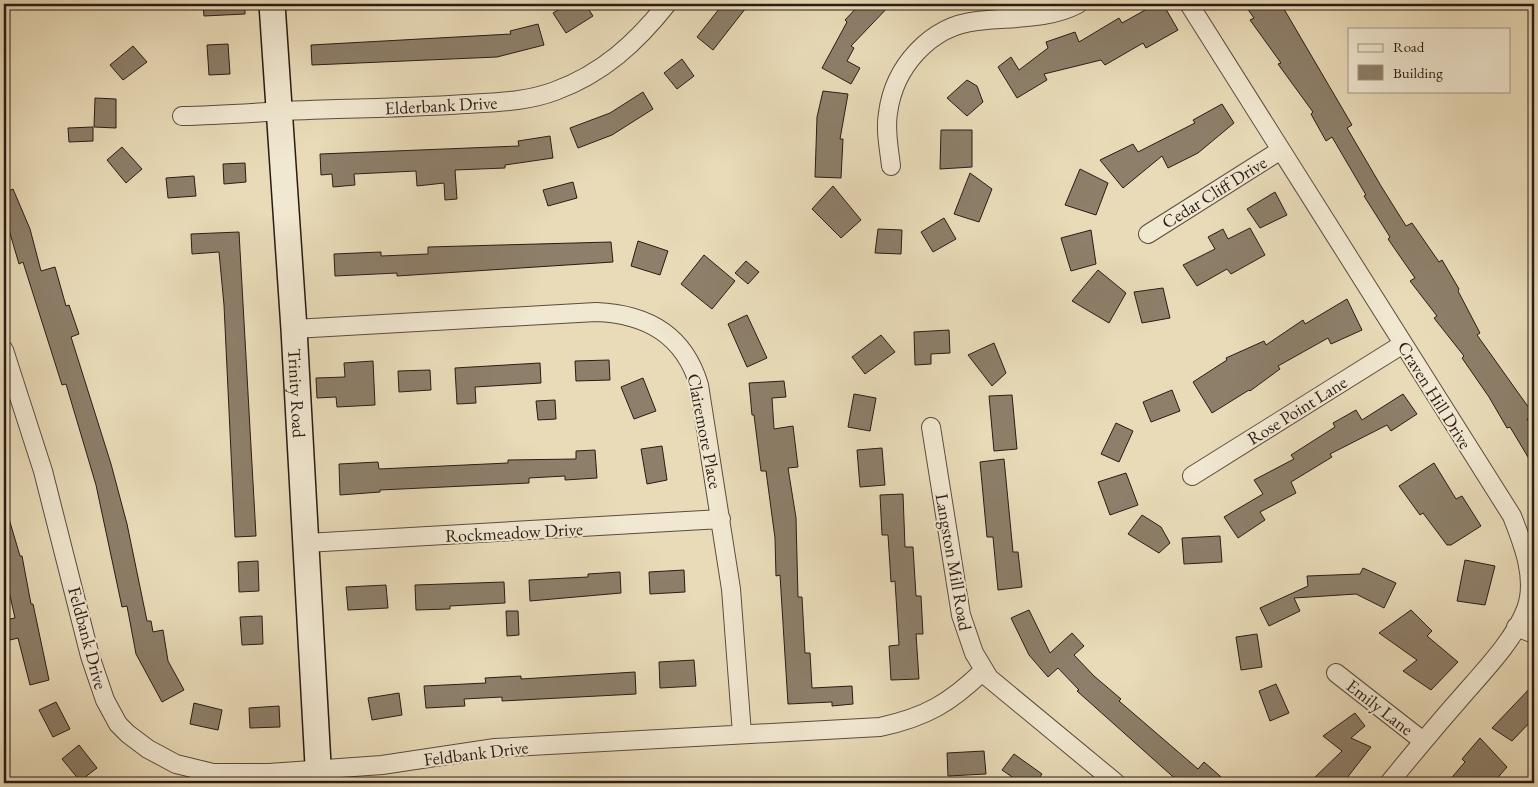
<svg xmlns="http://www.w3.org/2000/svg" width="1538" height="787" viewBox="0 0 1538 787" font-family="'EB Garamond',serif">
<rect width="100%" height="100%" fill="#e9dbb8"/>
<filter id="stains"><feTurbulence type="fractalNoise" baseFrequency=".004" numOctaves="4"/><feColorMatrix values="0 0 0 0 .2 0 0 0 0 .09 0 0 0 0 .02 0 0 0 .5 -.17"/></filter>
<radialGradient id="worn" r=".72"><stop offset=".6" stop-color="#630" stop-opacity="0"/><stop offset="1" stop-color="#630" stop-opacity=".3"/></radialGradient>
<path fill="#8d7f6a" stroke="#2a1c15" d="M203 4H245V14L204 16Z
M568 4H585L593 16 566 33 553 13Z
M723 4H749L713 50 697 37Z
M860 4H891L851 46 854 48 847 61 860 68 851 84 822 68 847 22 845 20Z
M1156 4H1163L1178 30 1146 48 1143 43 1105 65 1101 60 1044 74 1047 80 1017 98 998 67 1011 57 1019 70 1048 48 1046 42 1075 32 1079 42 1119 18 1122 23Z
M1244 4H1281L1352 125 1347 128 1381 186 1406 226 1412 223 1439 262 1442 260 1459 289 1458 291 1480 333 1477 335 1534 415 1527 419 1534 430V467L1510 427 1507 428 1489 397 1462 358 1464 356 1434 318 1437 316 1410 281 1415 278 1388 239 1390 237 1364 196 1366 195 1332 137 1326 141 1311 114 1313 112 1278 64 1281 63 1250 20 1254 18Z
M538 24 544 45 497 57 312 65 311 45 511 34 510 31Z
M228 44 230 74 209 75 207 45Z
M133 46 147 62 123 80 110 65Z
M682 59 694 76 677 89 664 73Z
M967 80 977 86 983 102 967 116 947 98Z
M823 91 848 94 840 139H843L841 178 815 177 817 117Z
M643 92 653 109 612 135 578 148 570 128 610 113Z
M95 98 116 99V128L94 127Z
M1222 104 1234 123 1198 153 1168 168 1162 156 1123 188 1100 160 1133 144 1138 152 1195 123 1193 120Z
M93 127V141L69 142 68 128Z
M941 130H972V167L940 169Z
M550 136 553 158 505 165V168L455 170 457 199 445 200 444 183 417 186 416 171 354 174 355 185 333 187 332 174 321 175 320 154 519 146 518 141Z
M122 147 142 169 126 183 107 160Z
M245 163 246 182 224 184 223 164Z
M1080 169 1108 183 1096 215 1065 205Z
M970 173 992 189 979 222 954 214Z
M194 176 196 196 168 198 166 178Z
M573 182 577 198 548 206 543 190Z
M833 186 861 220 841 238 812 209Z
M13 189 30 229 41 271 55 267 66 306 69 305 79 334 71 337 111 464 127 524 147 621H151L153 632 163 630 168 661 184 690 162 702 136 654 127 606 122 607 96 485 66 384 62 385 23 262 19 264 7 223 4 224V193Z
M1275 192 1287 215 1260 228 1247 209Z
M944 218 956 239 933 252 921 232Z
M1250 228 1265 255 1231 274 1227 269 1197 286 1183 265 1215 249 1208 237 1223 229 1228 239Z
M878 229 902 230 901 254 875 253Z
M1091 230 1096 264 1071 271 1061 238Z
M239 232 256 536 235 537 224 305 219 252 192 254 191 234Z
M638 241 668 251 660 275 631 266Z
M611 242 613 262 397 276V273L335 276 334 254 381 252V256L428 254V247Z
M704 255 735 281 712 309 681 284Z
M746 261 759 272 748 284 735 273Z
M1098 270 1126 293 1109 323 1072 301Z
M1163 288 1170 318 1142 323 1134 292Z
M1347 299 1362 330 1331 344 1328 338 1278 366 1280 369 1250 391 1249 390 1212 413 1193 382 1227 360 1226 358 1264 341 1266 345 1303 320 1305 324Z
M747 315 767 358 747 367 728 324Z
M949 330 950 353 931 354V364L915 365 914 332Z
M881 335 895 352 865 374 852 357Z
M994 343 1006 373 992 386 968 355Z
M609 360 610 380 576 381 575 361Z
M373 361 375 405 337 407 336 397 317 398 316 378 345 377 344 363Z
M540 363 541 383 475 387 476 403 457 404 455 368Z
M430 370 431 390 399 392 398 371Z
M643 378 656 411 634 419 621 387Z
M784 381 786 397 772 398 774 429 793 426 798 467 788 468 796 518 798 597H802L805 653H810L812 688 852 686 853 704 832 706V702L788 704 780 575 776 576 775 538 766 471H761L754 415H752L749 383Z
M1172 390 1180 411 1151 422 1143 402Z
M854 394 876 398 870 431 848 427Z
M1403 394 1417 414 1391 431 1387 425 1330 454 1332 457 1291 482 1296 493 1260 512 1265 520 1238 538 1224 517 1263 494 1254 480 1294 459 1291 455 1335 427 1333 423 1356 410 1362 420Z
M1012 395 1017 449 994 451 989 396Z
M555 400 556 419 538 420 536 401Z
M1116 423 1133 431 1119 462 1101 454Z
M662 446 667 480 647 484 641 449Z
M882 448 885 485 860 487 857 450Z
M595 450 597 478 565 480V476L529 478V483L380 490V492L340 495 339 464 378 462 379 469 508 463V460L576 459V451Z
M1004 459 1013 552H1018L1022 587 998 590 993 537H987L980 462Z
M1434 463 1456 499 1462 496 1481 526 1451 545H1447L1423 513 1420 515 1399 486Z
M1126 473 1138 505 1110 515 1098 482Z
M903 494 905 547H913L916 596H921L923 634H916L919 679 891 680 889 646 899 645 895 581 891 582 888 535H882L880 495Z
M7 512 20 556H22L31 604H33L49 680 30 685 18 638 10 640 5 620 15 618 4 569V513Z
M1142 515 1161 527 1170 543 1159 553 1128 534Z
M1220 536 1222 562 1184 564 1182 538Z
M1465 560 1495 566 1485 605 1457 601Z
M258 561 259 591 239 592 238 562Z
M1363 568 1396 583 1384 608 1356 594 1294 598 1300 611 1269 626 1260 608 1308 586 1307 576 1360 574Z
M684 570 685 592 650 594 649 572Z
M620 572 621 593 530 601 529 580 588 577V574Z
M504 582 505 603 450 606V609L416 610 415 585Z
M386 585 388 608 348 610 346 587Z
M1029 610 1050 653 1072 633 1084 646 1074 655 1094 676 1121 699 1119 701 1198 769 1204 762 1228 783H1180L1077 691 1079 690 1058 668 1048 677 1029 655 1011 618Z
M1411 610 1432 631 1427 636 1458 662 1431 690 1403 671 1417 660 1379 633Z
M506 611H518L519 635 507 636Z
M262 616 263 644 242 645 240 617Z
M1257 634 1262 667 1241 670 1236 637Z
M694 660 696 686 660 688 659 662Z
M635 672 636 694 502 701V697L464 699 465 706 426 708 424 686 486 683 485 678 521 676V679Z
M1276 684 1289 713 1270 721 1259 691Z
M1534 684V718L1512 741 1492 728Z
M399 693 402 715 372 720 368 698Z
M56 702 70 729 53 737 39 710Z
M194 703 222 710 218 730 190 724Z
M279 706 280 727 250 728 249 708Z
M1355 713 1365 726 1351 738 1371 747 1343 783H1309L1342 751 1323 736Z
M1480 738 1507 767 1493 783H1447L1465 762 1462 759Z
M79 745 97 768 80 781 62 759Z
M984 751 986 774 948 776 947 753Z
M1014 754 1042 774 1036 783H1021L1002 770Z"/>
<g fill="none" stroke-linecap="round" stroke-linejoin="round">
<g stroke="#5a4c3e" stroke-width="20">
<path id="street" d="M1189 4 1512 516C1523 544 1537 579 1526 609 1514 641 1480 675 1458 701 1434 728 1412 755 1389 783
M182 116C233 115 285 110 337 109 380 108 423 107 465 104 496 102 526 102 555 91 602 74 636 43 667 4
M891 166C889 148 885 130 888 113 894 67 930 26 977 21 1011 17 1048 20 1078 4
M1148 234 1281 150
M294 329 596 312C647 314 684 335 699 385L731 589 742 734
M4 350 43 471 90 656 105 700 118 724 128 734 148 749 176 764 213 773H269L382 765 495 748 880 727C926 717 950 703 983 671
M931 427 961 615 974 653 989 678 1116 783
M1192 476 1403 344
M306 543 721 519
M1516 627 1534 634
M1336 673 1423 741"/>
</g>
<g stroke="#2a1c15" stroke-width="28">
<g id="secondary">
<path id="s1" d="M272 4 294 329 319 783"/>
</g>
</g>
<use href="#street" stroke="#f1e8d1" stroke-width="18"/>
<use href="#secondary" stroke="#f1e8d1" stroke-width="25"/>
</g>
<g text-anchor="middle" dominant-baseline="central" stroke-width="4" stroke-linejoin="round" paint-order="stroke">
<g font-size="18" fill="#2a1c15" stroke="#f1e8d1">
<text transform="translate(441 105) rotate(-3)">Elderbank Drive</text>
<text transform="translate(1214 192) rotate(-32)">Cedar Cliff Drive</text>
<text stroke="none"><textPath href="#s1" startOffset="390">Trinity Road</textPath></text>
<text transform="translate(1435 395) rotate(58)">Craven Hill Drive</text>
<text transform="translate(1297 410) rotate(-32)">Rose Point Lane</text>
<text transform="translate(705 431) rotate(79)">Clairemore Place</text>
<text transform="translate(514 532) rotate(-3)">Rockmeadow Drive</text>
<text transform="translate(954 562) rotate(80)">Langston Mill Road</text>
<text transform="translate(88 638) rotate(75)">Feldbank Drive</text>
<text transform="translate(1380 707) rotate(38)">Emily Lane</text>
<text transform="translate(476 753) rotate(-7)">Feldbank Drive</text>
</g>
</g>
<rect width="1538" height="787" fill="none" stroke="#e9dbb8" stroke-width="20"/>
<rect x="5" y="5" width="1528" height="777" fill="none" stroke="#2a1c15" stroke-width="2.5"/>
<rect x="10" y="10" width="1518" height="767" fill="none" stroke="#2a1c15"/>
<rect x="1348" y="28" width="162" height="65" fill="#f1e8d1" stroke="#a19686"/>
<rect x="1358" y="44" width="25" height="8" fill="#f1e8d1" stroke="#a19686"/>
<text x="1393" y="52" font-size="15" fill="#2a1c15">Road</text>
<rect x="1358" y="65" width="25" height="15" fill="#8d7f6a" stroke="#a19686"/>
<text x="1393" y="78" font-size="15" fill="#2a1c15">Building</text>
<rect width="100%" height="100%" filter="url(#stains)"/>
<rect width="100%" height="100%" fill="url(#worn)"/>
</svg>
